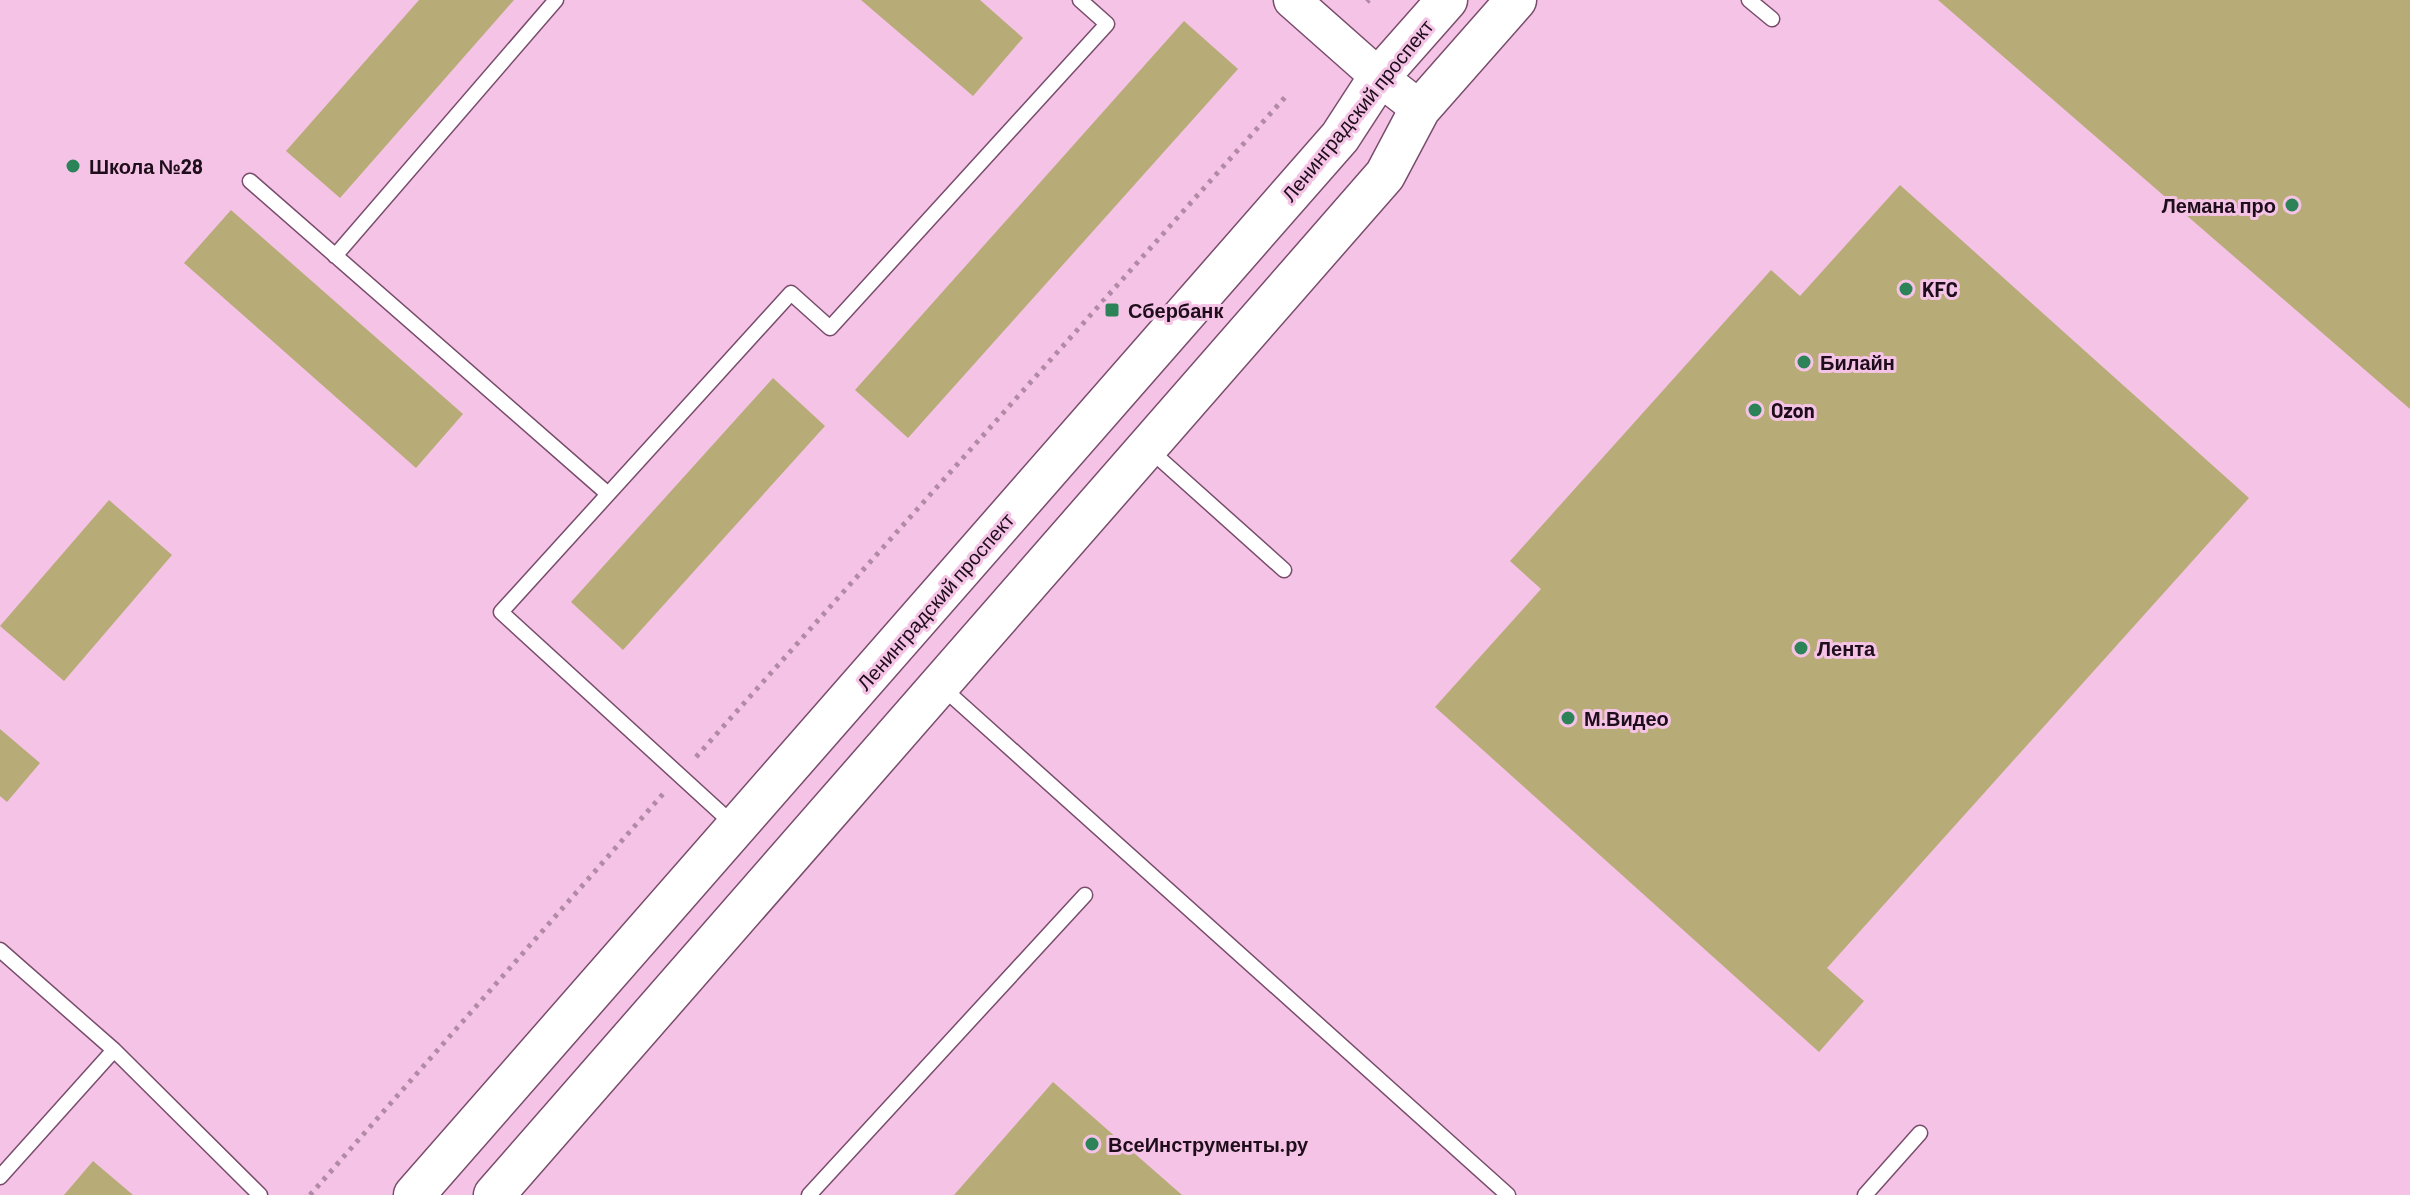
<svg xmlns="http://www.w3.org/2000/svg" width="2410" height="1195" viewBox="0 0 2410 1195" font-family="Barlow,sans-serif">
<rect width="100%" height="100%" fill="#f5c3e5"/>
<path fill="#b7ac77" d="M419 0H514L340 198 286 151Z
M861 0H980L1023 38 973 96Z
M1938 0H2410V409Z
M1184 21 1238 69 908 438 855 390Z
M1900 185 2249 498 1827 968 1864 1001 1819 1052 1435 707 1541 589 1510 561 1771 270 1800 296Z
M231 210 463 414 416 468 184 263Z
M773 378 825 426 623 650 571 602Z
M109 500 172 555 64 681 0 626Z
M0 729 40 763 7 802 0 796Z
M1053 1082 1182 1195H954Z
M93 1161 133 1195H64Z"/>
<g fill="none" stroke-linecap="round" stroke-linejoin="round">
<g stroke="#784d6c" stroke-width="17">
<path id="service" d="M1749 0 1772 19
M250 181 608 494
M335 256 556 0
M1150 450 1284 570
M943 688 1508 1195
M734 825 501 612 791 293 830 328 1107 24 1080 0
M0 950 114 1050 260 1195
M0 1177 114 1050
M809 1195 1085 895
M1865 1195 1920 1133"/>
</g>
<g stroke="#784d6c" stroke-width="39">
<path id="tertiary" d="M1292 0 1379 77 1420 109"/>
</g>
<g stroke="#784d6c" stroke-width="43">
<path id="secondary" d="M414 1195 1340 137 1379 77 1447 0
M494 1195 1385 175 1420 109 1516 0"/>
</g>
<path stroke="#b28aa6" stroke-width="5" stroke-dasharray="4 6" stroke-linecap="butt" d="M1367 2 1369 0
M696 757 1287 95
M310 1195 663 794"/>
<use href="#service" stroke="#fff" stroke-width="14"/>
<use href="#tertiary" stroke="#fff" stroke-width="36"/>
<use href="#secondary" stroke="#fff" stroke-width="40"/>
</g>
<g fill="#2b8357" stroke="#f5c3e5" stroke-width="3">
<circle cx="73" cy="166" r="8"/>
<circle cx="2292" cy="205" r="8"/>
<circle cx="1906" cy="289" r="8"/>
<rect x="1104" y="302" width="16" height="16" rx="4"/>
<circle cx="1804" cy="362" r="8"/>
<circle cx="1755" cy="410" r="8"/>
<circle cx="1801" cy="648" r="8"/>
<circle cx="1568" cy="718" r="8"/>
<circle cx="1092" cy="1144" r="8"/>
</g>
<g text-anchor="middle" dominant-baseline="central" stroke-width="6" stroke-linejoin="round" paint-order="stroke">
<g font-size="20" fill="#1e0d1a" stroke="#f5c3e5">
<text transform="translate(1357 110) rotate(-51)">Ленинградский проспект</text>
<text transform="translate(935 601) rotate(-49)">Ленинградский проспект</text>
</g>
<g font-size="20" font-weight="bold" fill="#1e0d1a" stroke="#f5c3e5" text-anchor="start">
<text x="89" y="166">Школа №28</text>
<text x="2276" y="205" text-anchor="end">Лемана про</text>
<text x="1922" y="289">KFC</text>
<text x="1128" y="310">Сбербанк</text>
<text x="1820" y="362">Билайн</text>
<text x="1771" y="410">Ozon</text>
<text x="1817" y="648">Лента</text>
<text x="1584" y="718">М.Видео</text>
<text x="1108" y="1144">ВсеИнструменты.ру</text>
</g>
</g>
</svg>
